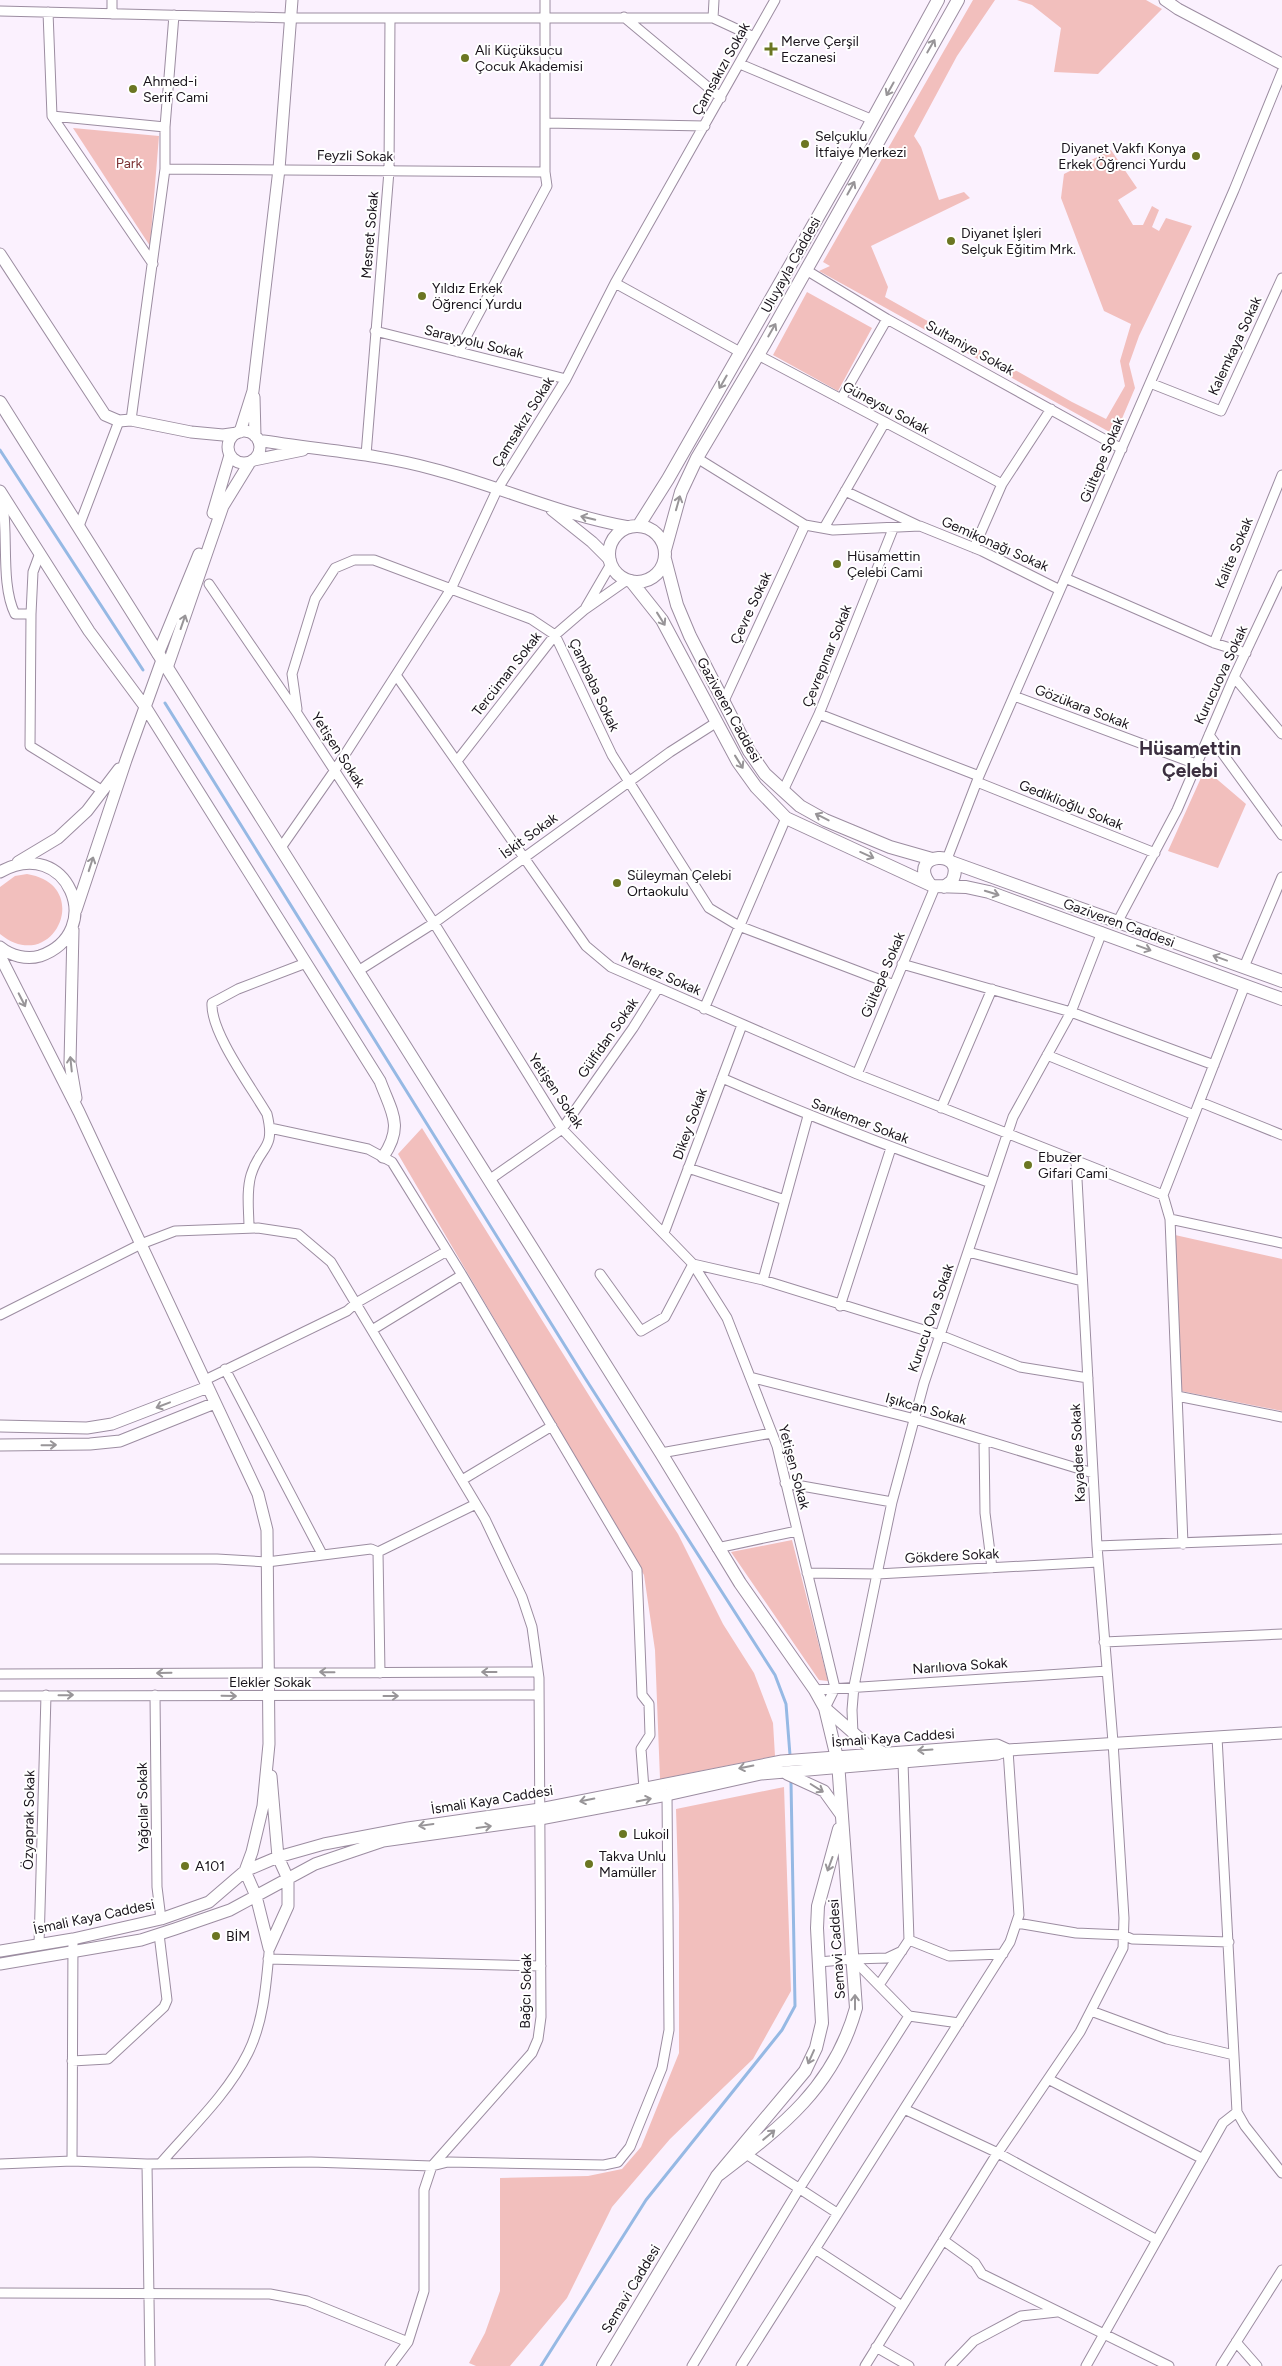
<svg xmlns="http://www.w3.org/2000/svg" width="1282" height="2366" viewBox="0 0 1282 2366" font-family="Figtree,sans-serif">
<rect width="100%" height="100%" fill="#fbf1fe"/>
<path fill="#f2bfbd" d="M973 0H995L957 56 914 136 921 147 939 200 964 192 970 198 871 246 888 287 885 297 1072 402 1106 419 1125 386 1120 361 1131 324 1104 311 1061 198 1064 174 1111 150 1137 188 1118 200 1133 225H1143L1152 206 1159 210 1152 227 1159 231 1166 218 1192 226 1139 336 1129 364 1135 388 1115 435 819 271 830 266 823 262Z
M1017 0H1146L1162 9 1098 74 1054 72 1061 28 1032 5Z
M73 128 159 136 150 246Z
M807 292 872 328 838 391 773 355Z
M1205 769 1246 804 1218 868 1168 851Z
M27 874C95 885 53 977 0 934V887L15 876Z
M422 1128 605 1421 678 1534 723 1624 754 1673 773 1723 775 1756 660 1779 655 1650 644 1575 398 1154Z
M1175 1235 1282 1259V1411L1181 1391Z
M792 1540 828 1681 819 1680 731 1552Z
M784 1787 791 1991 753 2059 670 2139 612 2207 567 2298 510 2366H476L469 2363 485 2333 500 2291V2178L588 2176 622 2169 641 2147 679 2053V1905L676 1809Z"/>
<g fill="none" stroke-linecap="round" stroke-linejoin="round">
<path stroke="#96b9e4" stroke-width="3" d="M0 450 143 670
M165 703 585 1378 775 1675 786 1704 790 1755
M541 2366 646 2200 782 2030 795 2006 791 1782"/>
<g stroke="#9c8da1" stroke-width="11">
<path id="minor" d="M0 11 291 18H713L754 37
M48 12 52 116 153 264
M112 14V0
M624 17 721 98
M713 18 714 0
M740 64 873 120
M52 116 165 127
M545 123 705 126
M165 169 545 172
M806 270 887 319 1122 449
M615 283 740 352
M375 331 566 379
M458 352 547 186 545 172V0
M758 355 1002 484
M1150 383 1221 411 1282 278
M841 399 887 319
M131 420 165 169V127L174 15
M366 455 389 171 390 18
M697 458 805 525 833 530 920 526 982 551 1060 590
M845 491 919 526
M2 497C9 532 0 584 15 614H31
M79 526 119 421
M824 528 885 422
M974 548 1002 484 1051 409
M40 553 33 572 31 614 30 746 103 791
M1065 578 1214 643 1246 653
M209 584 297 713 434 923 562 1129 693 1264 727 1318 777 1446 835 1688 825 1708
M586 607 611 564
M1214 643 1282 475
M396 675 586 946 611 967 857 1074 1163 1195 1245 985
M1234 677 1282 734
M1014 696 1196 764
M723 703 805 525
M297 709 292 674 315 599 335 568 354 560H374L531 619 555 635 612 755 709 908 739 926 894 985
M819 714 979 776
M1209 735 1282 835
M457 761 555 635 584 610 627 580
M977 782 1155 853
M783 791 819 714 893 529
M280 849 335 770 451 589 497 490 566 379 615 283 775 0
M947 859 979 776 1234 190 1282 72
M1118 921 1177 810 1234 677 1282 575
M902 964 1071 1012 1214 1065
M1244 967 1282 877
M358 971 434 923 670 752 717 722
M704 1009 786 818
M1047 1055 1194 1115
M857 1074 935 887
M722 1078C811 1117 900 1151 991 1183
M1200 1102 1282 1135
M941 1108 992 989
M270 1128 368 1149 392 1162 462 1275 637 1570 642 1695 649 1704 650 1735 641 1749 644 1789
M688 1168 785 1200
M489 1180 562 1129 633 1028 658 988
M1163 1195 1170 1219 1183 1544
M1170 1219 1282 1243
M249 1228C249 1211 246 1192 251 1175 260 1145 276 1151 267 1114 252 1088 210 1032 212 1003L238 989 306 963
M664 1233 742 1025
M968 1252 1082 1281
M600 1274 641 1331 665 1317 693 1264 763 1280 940 1335 1020 1367 1088 1378
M763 1280 808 1116
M840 1306 891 1148
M0 1315 141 1244 175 1231 258 1228 298 1234 331 1262 485 1519 522 1597 532 1627 539 1678 541 2017 538 2039 532 2053 432 2166 424 2190V2291L408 2342 390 2366
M372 1330 462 1275
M225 1369 322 1554
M750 1377 915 1419 1093 1473
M205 1380 347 1311 356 1303 447 1251
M1177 1396 1282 1417
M984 1440 985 1513 992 1568
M661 1453 772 1433
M462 1480 552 1426
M785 1483 892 1502
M1097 1546 1282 1539
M717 1548 797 1531
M0 1559H217L267 1562 371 1549 378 1552
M807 1573 877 1574 1098 1562
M1104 1642 1282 1634
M380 1673 378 1552 476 1504
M0 1674 538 1672
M815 1690 1107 1671
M155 1695 157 1887 161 1919
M0 1696 539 1695
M853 1734 852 1710 854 1686 877 1574 892 1502 924 1383 1013 1117 1071 1012 1102 932
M1217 1737 1237 2112 1245 2126 1282 2173
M1017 1923 1076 1933 1123 1935 1132 1939 1229 1942
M73 1939 72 2161 147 2164 311 2162 432 2166 448 2162 604 2165 618 2162 630 2147 662 2068 669 2030 667 1795
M909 1940 949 1956 1003 1954
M39 1945 46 1695
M268 1959 541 1966
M853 1959 887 1958 902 1951
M879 1985 909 1940 903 1762
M1091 2011 1167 2039 1234 2055
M909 2016 959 2023
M72 2061 108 2059 164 2007 167 2000 159 1934
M1048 2079 1203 2159
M904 2109 998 2153 1157 2240
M746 2154 837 2213
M0 2164 72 2161
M147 2164 150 2366
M160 2164C190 2129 227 2095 248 2053 263 2023 266 1987 269 1953
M943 2240 975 2263 982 2274 1169 2366
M815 2249 902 2306
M0 2293 270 2294 307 2301 408 2342
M1236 2342 1257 2366
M876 2347 909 2366
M692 2366 799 2189 909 2016 853 1959 819 1962
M741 2366 1010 1942 1019 1915 1008 1750
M865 2366 993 2160 1080 2032 1123 1948 1124 1918 1113 1742 1097 1546 1076 1161
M950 2366 974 2341 1021 2316 1057 2312
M1086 2366 1223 2123 1237 2112
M1221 2366 1282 2270"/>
</g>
<g stroke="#9c8da1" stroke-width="13">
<path id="tertiary" d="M1165 0 1178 9 1282 64
M0 254 105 415 119 421 131 420 191 432 223 435 237 433
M254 397 255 436
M228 447a16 16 0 1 1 32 0a16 16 0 1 1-32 0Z
M240 432 253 391 279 169 292 0
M258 440C316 450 376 453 433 469 499 486 561 515 629 527
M254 460 303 450
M0 491 89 631 146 708 380 1081C392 1113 404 1126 383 1157
M552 510 592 542 610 560
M213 513 230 455
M158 654 199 554
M167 668 223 506 250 462
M18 862 58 838 87 811 119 769
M0 872C67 834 108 932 40 956 27 960 11 956 0 947
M76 910 126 760 162 660
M73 930 70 1063 76 1098
M0 956 79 1112 258 1494 267 1530 269 1744 263 1806 252 1852 245 1871 256 1896 269 1948
M0 1426 87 1428 112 1424 208 1387
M0 1445 90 1444 120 1441 215 1403
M825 1708 866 1744 882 1752
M787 1774 824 1791 842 1816
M269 1948 288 1906V1879L278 1857 271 1776
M0 1951 73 1939 161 1919 209 1902 245 1871 278 1857 324 1844 408 1828 540 1809 782 1761 997 1745 1008 1750
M0 1964 141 1940 175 1929 230 1910 315 1864 383 1841 540 1819 667 1795 761 1774 997 1754 1008 1750 1282 1733"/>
</g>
<g stroke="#9c8da1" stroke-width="14">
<path id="secondary" d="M0 402 661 1453 740 1583 815 1690 825 1708 838 1762 856 2008C834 2088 780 2128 717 2176
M639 525 668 479 851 159 938 0
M609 554a28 28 0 1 1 56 0a28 28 0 1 1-56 0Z
M665 550 681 492 697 458 764 345 958 0
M665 559 677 605 690 636 749 751 765 774 800 806 825 820 890 847 932 859
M631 581 662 620 738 762 756 787 786 818 933 886 966 887 989 892 1282 999
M951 862 1282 981
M929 883C907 852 968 848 952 881L944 887
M603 2366 717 2176 805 2071 816 2048 822 2023 817 1928 818 1906 839 1829"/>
</g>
<use href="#minor" stroke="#fff" stroke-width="9"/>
<use href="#tertiary" stroke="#fff" stroke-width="11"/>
<use href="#secondary" stroke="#fff" stroke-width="12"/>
</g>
<defs><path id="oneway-shaft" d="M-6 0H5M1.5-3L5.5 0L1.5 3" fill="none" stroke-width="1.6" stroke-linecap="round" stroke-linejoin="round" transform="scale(1.25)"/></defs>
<g stroke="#989598">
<use href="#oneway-shaft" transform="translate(931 46) rotate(-60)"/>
<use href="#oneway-shaft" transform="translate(890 89) rotate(119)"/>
<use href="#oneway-shaft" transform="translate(851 188) rotate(-61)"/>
<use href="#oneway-shaft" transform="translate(772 330) rotate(-60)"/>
<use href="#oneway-shaft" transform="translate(723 382) rotate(120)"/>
<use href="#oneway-shaft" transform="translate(678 503) rotate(-74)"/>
<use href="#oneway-shaft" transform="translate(588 518) rotate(-166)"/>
<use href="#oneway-shaft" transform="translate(661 619) rotate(58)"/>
<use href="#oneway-shaft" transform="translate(183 622) rotate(-71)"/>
<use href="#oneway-shaft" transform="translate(739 762) rotate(58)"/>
<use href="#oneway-shaft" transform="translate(822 817) rotate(-153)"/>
<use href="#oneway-shaft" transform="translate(867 855) rotate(24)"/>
<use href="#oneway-shaft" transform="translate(91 864) rotate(-72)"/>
<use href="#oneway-shaft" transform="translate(992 893) rotate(17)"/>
<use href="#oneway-shaft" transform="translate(1144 948) rotate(20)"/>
<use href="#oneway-shaft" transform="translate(1220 958) rotate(-160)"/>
<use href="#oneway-shaft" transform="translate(22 1000) rotate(63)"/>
<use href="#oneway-shaft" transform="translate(71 1064) rotate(-96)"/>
<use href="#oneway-shaft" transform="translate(163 1405) rotate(159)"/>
<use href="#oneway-shaft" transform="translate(49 1445) rotate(-1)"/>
<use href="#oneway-shaft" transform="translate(327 1672) rotate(-179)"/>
<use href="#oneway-shaft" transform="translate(489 1672) rotate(180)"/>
<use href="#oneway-shaft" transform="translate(164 1673) rotate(179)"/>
<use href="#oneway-shaft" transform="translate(66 1695) rotate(-1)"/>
<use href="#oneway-shaft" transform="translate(229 1696) rotate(1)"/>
<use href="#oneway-shaft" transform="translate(391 1696)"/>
<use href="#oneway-shaft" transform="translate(925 1750) rotate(176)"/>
<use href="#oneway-shaft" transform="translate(746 1767) rotate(169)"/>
<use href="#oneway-shaft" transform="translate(817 1788) rotate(32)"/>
<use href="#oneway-shaft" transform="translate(587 1800) rotate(169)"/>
<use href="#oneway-shaft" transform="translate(644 1800) rotate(-11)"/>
<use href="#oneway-shaft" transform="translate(426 1825) rotate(172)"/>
<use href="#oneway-shaft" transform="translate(484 1827) rotate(-8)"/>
<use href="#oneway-shaft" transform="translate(830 1864) rotate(110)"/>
<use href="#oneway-shaft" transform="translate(855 2002) rotate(-90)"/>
<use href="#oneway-shaft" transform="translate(811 2057) rotate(114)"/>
<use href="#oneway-shaft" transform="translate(769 2135) rotate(-40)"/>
</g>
<g fill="#6b7622" stroke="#fff" stroke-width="2">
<path d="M768.5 41.5h5v5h5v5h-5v5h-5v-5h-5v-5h5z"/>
<circle cx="465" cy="58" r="5"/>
<circle cx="133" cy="89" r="5"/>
<circle cx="805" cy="144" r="5"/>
<circle cx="1196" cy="156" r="5"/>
<circle cx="951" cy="241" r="5"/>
<circle cx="422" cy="296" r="5"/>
<circle cx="837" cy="564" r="5"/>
<circle cx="617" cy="883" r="5"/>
<circle cx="1028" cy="1165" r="5"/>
<circle cx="623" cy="1834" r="5"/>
<circle cx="589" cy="1864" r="5"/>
<circle cx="185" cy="1866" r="5"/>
<circle cx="216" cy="1936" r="5"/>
</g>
<g text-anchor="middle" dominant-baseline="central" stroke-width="4" stroke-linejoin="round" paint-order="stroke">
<g font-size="14" fill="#19131b" stroke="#fff" text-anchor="start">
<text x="781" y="41">Merve Çerşil<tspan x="781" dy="16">Eczanesi</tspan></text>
<text x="475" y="50">Ali Küçüksucu<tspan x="475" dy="16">Çocuk Akademisi</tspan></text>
<text x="143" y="81">Ahmed-i<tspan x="143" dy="16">Serif Cami</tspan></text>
<text x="815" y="136">Selçuklu<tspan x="815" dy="16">İtfaiye Merkezi</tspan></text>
<text x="1186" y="148" text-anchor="end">Diyanet Vakfı Konya<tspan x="1186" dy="16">Erkek Öğrenci Yurdu</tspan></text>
<text x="961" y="233">Diyanet İşleri<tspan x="961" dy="16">Selçuk Eğitim Mrk.</tspan></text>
<text x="432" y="288">Yıldız Erkek<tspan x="432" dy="16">Öğrenci Yurdu</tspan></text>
<text x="847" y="556">Hüsamettin<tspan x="847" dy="16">Çelebi Cami</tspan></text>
<text x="627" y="875">Süleyman Çelebi<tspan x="627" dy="16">Ortaokulu</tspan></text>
<text x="1038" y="1157">Ebuzer<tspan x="1038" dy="16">Gifari Cami</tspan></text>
<text x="633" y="1834">Lukoil</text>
<text x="599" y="1856">Takva Unlu<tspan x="599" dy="16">Mamüller</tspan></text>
<text x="195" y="1866">A101</text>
<text x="226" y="1936">BİM</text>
</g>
<g font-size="14" fill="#19131b" stroke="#fff">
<text transform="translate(721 69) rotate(-61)">Çamsakızı Sokak</text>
<text transform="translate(355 156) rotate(1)">Feyzli Sokak</text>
<text transform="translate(370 235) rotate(-85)">Mesnet Sokak</text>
<text transform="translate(791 265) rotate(-61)">Uluyayla Caddesi</text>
<text transform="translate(474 342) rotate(14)">Sarayyolu Sokak</text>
<text transform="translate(1235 346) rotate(-65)">Kalemkaya Sokak</text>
<text transform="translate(970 348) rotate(29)">Sultaniye Sokak</text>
<text transform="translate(886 408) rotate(28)">Güneysu Sokak</text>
<text transform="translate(523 422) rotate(-58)">Çamsakızı Sokak</text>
<text transform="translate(1102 460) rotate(-67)">Gültepe Sokak</text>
<text transform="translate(995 544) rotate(24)">Gemikonağı Sokak</text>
<text transform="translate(1234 553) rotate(-67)">Kalite Sokak</text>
<text transform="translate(751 608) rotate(-65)">Çevre Sokak</text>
<text transform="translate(827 656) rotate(-68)">Çevrepınar Sokak</text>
<text transform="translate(507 674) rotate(-52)">Tercüman Sokak</text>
<text transform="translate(1221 675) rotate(-65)">Kurucuova Sokak</text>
<text transform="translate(594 685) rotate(65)">Çambaba Sokak</text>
<text transform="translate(1082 707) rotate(21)">Gözükara Sokak</text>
<text transform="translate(729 710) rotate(61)">Gaziveren Caddesi</text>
<text transform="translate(338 750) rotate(57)">Yetişen Sokak</text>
<text transform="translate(1071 805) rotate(22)">Gediklioğlu Sokak</text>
<text transform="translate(529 836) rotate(-36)">İskit Sokak</text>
<text transform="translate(1119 923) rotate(20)">Gaziveren Caddesi</text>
<text transform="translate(661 974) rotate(24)">Merkez Sokak</text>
<text transform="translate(883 975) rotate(-67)">Gültepe Sokak</text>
<text transform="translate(608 1038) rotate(-55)">Gülfidan Sokak</text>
<text transform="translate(556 1091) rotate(56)">Yetişen Sokak</text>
<text transform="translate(860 1121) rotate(21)">Sarıkemer Sokak</text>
<text transform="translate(690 1124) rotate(-70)">Dikey Sokak</text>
<text transform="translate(931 1318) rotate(-71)">Kurucu Ova Sokak</text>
<text transform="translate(926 1409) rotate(16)">Işıkcan Sokak</text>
<text transform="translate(1078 1453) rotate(-93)">Kayadere Sokak</text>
<text transform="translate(794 1467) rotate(75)">Yetişen Sokak</text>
<text transform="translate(952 1556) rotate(-3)">Gökdere Sokak</text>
<text transform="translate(960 1666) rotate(-4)">Narılıova Sokak</text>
<text x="270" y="1682">Elekler Sokak</text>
<text transform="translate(893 1738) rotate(-4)">İsmali Kaya Caddesi</text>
<text transform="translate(492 1800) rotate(-9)">İsmali Kaya Caddesi</text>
<text transform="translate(143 1807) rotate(-91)">Yağcılar Sokak</text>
<text transform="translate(29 1820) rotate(-89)">Özyaprak Sokak</text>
<text transform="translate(94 1917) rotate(-12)">İsmali Kaya Caddesi</text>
<text transform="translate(837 1949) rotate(-94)">Semavi Caddesi</text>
<text transform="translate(526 1991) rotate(-89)">Bağcı Sokak</text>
<text transform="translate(631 2289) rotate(-59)">Semavi Caddesi</text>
</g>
<g font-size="14" fill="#7c3335" stroke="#fff">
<text x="129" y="163">Park</text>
</g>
<g font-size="19" font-weight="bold" fill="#3c2f40" stroke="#fff">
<text x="1190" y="748">Hüsamettin<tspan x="1190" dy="22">Çelebi</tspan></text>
</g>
</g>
</svg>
